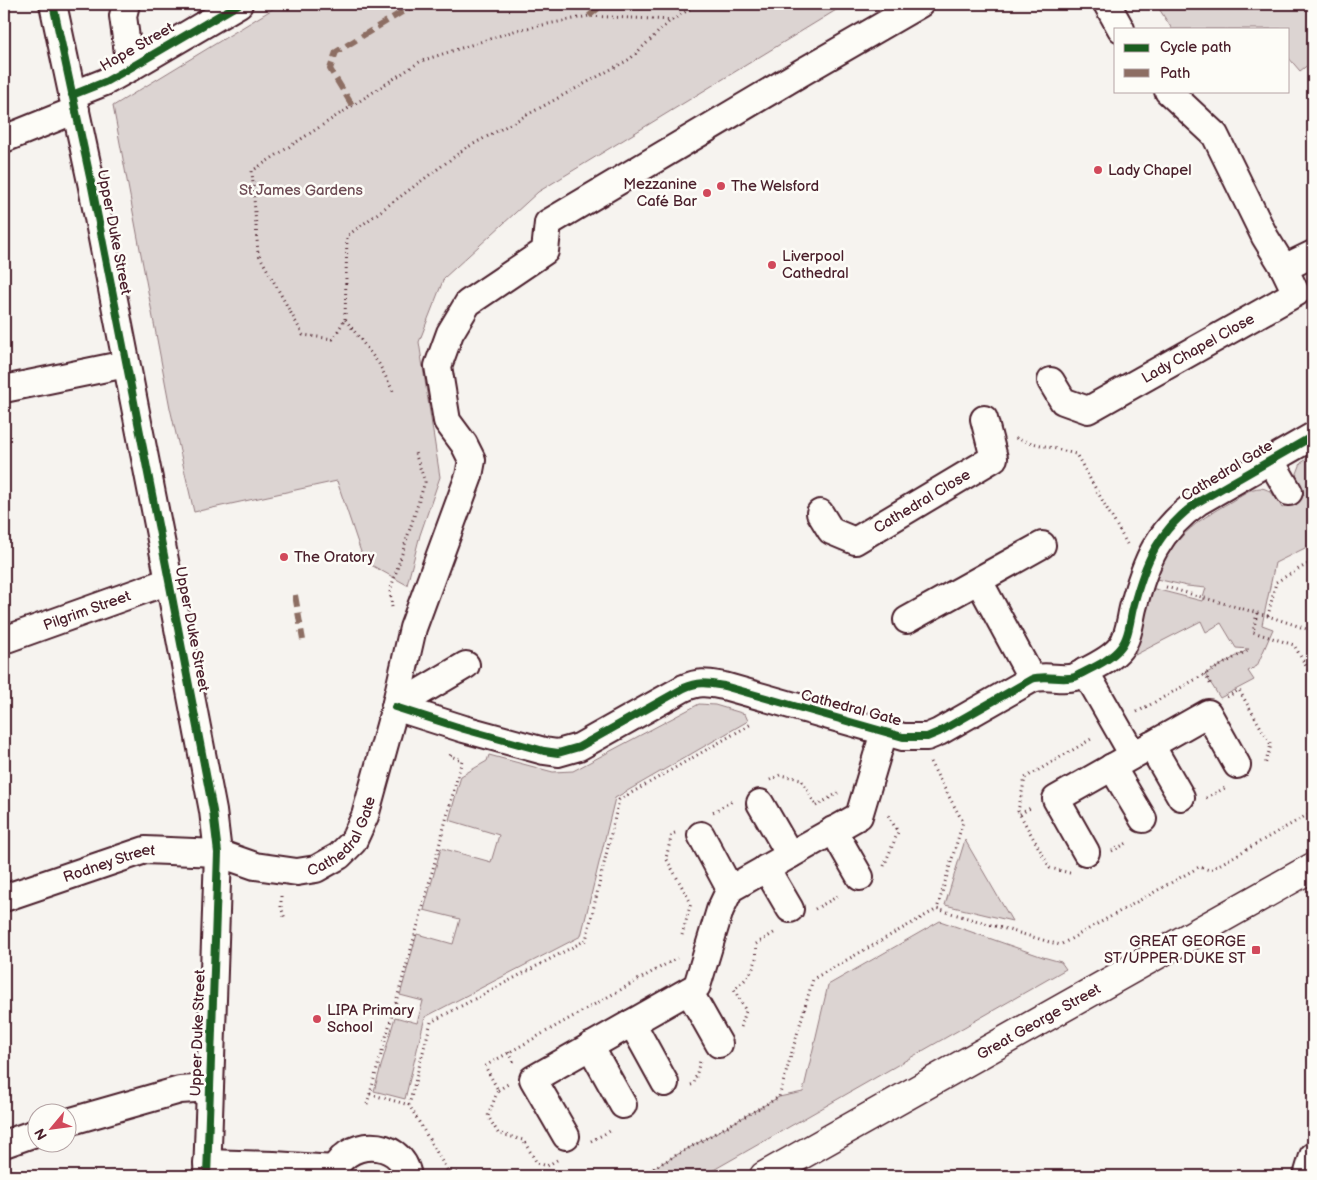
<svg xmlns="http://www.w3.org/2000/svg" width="1317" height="1180" viewBox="0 0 1317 1180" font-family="'Balsamiq Sans',sans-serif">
<rect width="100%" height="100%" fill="#f6f3ef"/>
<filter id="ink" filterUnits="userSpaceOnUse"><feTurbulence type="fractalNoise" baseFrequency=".02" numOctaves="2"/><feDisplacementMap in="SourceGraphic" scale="10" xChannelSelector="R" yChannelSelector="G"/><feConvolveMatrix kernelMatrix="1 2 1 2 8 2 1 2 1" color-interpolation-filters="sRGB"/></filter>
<g filter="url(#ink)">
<path fill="#dcd4d2" stroke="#937a7e" d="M281 4H846L538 192 444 278 419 342 440 477 420 535 407 585 364 561 337 481 194 512 170 408 113 106Z
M1156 4H1313V61L1300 71 1288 57V29H1172Z
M1313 455V544L1275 563 1262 625 1273 629 1257 666 1248 671 1254 680 1220 698 1205 674 1249 649 1236 648 1221 623 1206 632 1201 621 1135 655 1151 588 1202 601 1206 588 1187 586 1152 578C1176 537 1191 524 1232 501 1240 496 1250 488 1260 488 1271 488 1278 500 1282 508L1304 495 1296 476 1301 463Z
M699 704 715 705 745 714 748 721 615 798 581 936 425 1017 405 1099 374 1091 395 1017 417 1023 423 1001 400 995 417 934 453 944 460 919 424 910 441 848 491 862 499 835 449 820 461 776 487 761 489 755 553 772 573 771Z
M965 840 1012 921 945 905Z
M940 921 1043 957 1061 962 1066 969 703 1176H649L650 1170 779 1097 803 1092 828 985Z"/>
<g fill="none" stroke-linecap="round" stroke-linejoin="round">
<g stroke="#4a1f2b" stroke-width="30">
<g id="minor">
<path d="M53 4 91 182 169 581 213 811 218 853 207 1176"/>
<path d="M126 4 123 16 130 68"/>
<path d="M1107 4 1121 29"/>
<path d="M72 95 105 82 130 68 239 4"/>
<path d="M4 139 76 110"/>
<path d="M1284 268 1313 254"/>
<path id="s1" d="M1051 381 1063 401 1088 410 1296 293 1284 268 1265 237 1215 135 1168 91"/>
<path d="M4 389 126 364"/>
<path d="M1271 461 1289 492"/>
<path id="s2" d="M820 513 831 531 855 541 994 458 984 419"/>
<path d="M979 581 1032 679"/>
<path d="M907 620 1042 545"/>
<path id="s3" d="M4 640 169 581"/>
<path d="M1085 671 1133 755"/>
<path d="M395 707 464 729 544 751 558 753 579 747 684 688C700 681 707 683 724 686L903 737H927L939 732 1032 679C1046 674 1060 681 1075 677 1089 669 1110 661 1120 648 1129 638 1130 620 1133 608 1145 562 1158 530 1198 502L1313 436"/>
<path d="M395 707 466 665"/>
<path d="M1151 745 1181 797"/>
<path d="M1112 767 1143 819"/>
<path d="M760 803 790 855"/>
<path d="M833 830 860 877"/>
<path d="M701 835 730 889"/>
<path d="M1086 852 1056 799 1208 713 1237 765"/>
<path d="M766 868 790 909"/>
<path id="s4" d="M4 898 145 850 218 853 255 866 297 872 316 869 339 856 353 842 365 816 395 707 413 628 469 476 472 460 464 444 447 421 438 366 450 333 468 303 545 251 548 223 804 71 920 4"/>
<path d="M689 991 719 1044"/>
<path d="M632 1023 665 1083"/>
<path d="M590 1046 623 1105"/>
<path d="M68 1122 180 1090 209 1088"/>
<path d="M566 1136 533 1079 697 986 720 910 730 889 859 816 884 732"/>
<path d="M4 1144 38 1132"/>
<path d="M207 1163 274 1165 334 1169"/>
<path d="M332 1176C343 1137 401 1137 408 1176"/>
<path d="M1307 1176 1313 1156"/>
</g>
</g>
<g stroke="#4a1f2b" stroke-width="31">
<g id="major">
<path id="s5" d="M764 1176 1313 867"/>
</g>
</g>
<path stroke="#4a1f2b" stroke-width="3" stroke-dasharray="1 4" stroke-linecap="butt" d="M345 319 347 236 466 148 630 59 671 20
M393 391 379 364 345 319 333 339 303 335 258 253 252 171 421 61 517 30 589 16 672 20 698 4
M1016 438 1017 439 1076 454 1127 544
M1166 587 1268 616 1313 631
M392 607 390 591 425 482 414 450
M1257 613 1253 632 1294 645 1313 678
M1268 616 1276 582 1313 561
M1205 674 1212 687
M1227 697 1239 690 1271 745 1265 765
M1137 712 1250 649
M930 762 963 822 937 909
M770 780 780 775 801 779 816 806
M1206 798 1225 788
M816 806 838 793
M713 812 734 800
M1020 814 1032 807
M675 833 672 834 666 858 691 903
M1112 851 1129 842
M884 866 898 832 888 815
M1070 873 1050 868 1018 811 1025 778 1093 738
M281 896V907L285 919
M815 909 840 895
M682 935 691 903
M741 1027 746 1011 734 989C750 978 759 964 756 944L777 931
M509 1052 514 1063
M691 1085 694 1084 700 1061
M498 1090 508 1084
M370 1094 409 1105
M367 1104 419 921 462 760 450 756 452 751
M591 1141 612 1130
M557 1160 547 1166 537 1163 523 1140 498 1133 488 1116 498 1090 485 1066 677 958
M466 1176 447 1170 409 1105 431 1022 586 940 619 800 753 723
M649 1176 650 1170 779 1097 813 979 937 909 1060 945 1199 867 1210 870 1309 814 1313 799"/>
<use href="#minor" stroke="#fdfcf7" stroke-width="26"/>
<use href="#major" stroke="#fdfcf7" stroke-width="28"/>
<path stroke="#8d6e63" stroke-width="6" stroke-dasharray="12 6" stroke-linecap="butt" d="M589 16 603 4
M352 105 330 69 336 52 415 4
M295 595 303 640"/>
<g stroke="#fdfcf7" stroke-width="11">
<path id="cycleway" d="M53 4 91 182 169 581 213 811 218 853 207 1176
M72 95 105 82 130 68 239 4
M395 707 464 729 544 751 558 753 579 747 684 688C700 681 707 683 724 686L903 737H927L939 732 1032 679C1046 674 1060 681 1075 677 1089 669 1110 661 1120 648 1129 638 1130 620 1133 608 1145 562 1158 530 1198 502L1313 436"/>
</g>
<use href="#cycleway" stroke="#1b5e20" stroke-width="8"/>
</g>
</g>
<g fill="#d1495b" stroke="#fdfcf7" stroke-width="2">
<circle cx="1098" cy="170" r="5"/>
<circle cx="721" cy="186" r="5"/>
<circle cx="707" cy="193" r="5"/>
<circle cx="772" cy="265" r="5"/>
<circle cx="284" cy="557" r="5"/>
<rect x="1251" y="945" width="10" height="10" rx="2.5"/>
<circle cx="317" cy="1019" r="5"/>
</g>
<g text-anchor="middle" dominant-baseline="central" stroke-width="5" stroke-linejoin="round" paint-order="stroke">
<g font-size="15" fill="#4a1f2b" stroke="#fdfcf7">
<text transform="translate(137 47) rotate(-30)">Hope Street</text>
<text transform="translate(114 232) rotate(79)">Upper Duke Street</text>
<text stroke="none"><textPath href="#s1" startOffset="176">Lady Chapel Close</textPath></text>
<text transform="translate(1227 471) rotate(-31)">Cathedral Gate</text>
<text stroke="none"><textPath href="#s2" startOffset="125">Cathedral Close</textPath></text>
<text stroke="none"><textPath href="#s3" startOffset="88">Pilgrim Street</textPath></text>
<text transform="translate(192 629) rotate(79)">Upper Duke Street</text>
<text transform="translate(851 708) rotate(15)">Cathedral Gate</text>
<text stroke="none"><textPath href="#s4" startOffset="366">Cathedral Gate</textPath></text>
<text stroke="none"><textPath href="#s4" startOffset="111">Rodney Street</textPath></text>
<text stroke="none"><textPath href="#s5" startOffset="315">Great George Street</textPath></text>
<text transform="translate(198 1033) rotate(-88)">Upper Duke Street</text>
</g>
<g font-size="15" fill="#4a1f2b" stroke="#fdfcf7" text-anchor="start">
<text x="1108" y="170">Lady Chapel</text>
<text x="697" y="184" text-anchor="end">Mezzanine<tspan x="697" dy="17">Café Bar</tspan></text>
<text x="731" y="186">The Welsford</text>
<text x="782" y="256">Liverpool<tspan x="782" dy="17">Cathedral</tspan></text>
<text x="294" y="557">The Oratory</text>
<text x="1246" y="941" text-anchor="end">GREAT GEORGE<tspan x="1246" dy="17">ST/UPPER DUKE ST</tspan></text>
<text x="327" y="1010">LIPA Primary<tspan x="327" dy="17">School</tspan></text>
</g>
<g font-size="15" fill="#6e4c55" stroke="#fdfcf7">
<text x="301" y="190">St James Gardens</text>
</g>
</g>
<rect width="1317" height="1180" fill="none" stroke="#fdfcf7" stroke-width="20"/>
<rect x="10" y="10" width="1297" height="1160" fill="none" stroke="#4a1f2b" stroke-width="2" filter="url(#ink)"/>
<rect x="1114" y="28" width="175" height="65" fill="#fdfcf7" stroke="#b5a4a5"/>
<rect x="1124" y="44" width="25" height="8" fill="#1b5e20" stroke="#b5a4a5"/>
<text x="1160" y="52" font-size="15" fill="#4a1f2b">Cycle path</text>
<rect x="1124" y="69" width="25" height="8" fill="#8d6e63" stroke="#b5a4a5"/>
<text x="1160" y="78" font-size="15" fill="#4a1f2b">Path</text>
<g transform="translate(52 1128) rotate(241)"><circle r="24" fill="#fdfcf7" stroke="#b5a4a5"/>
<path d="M0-4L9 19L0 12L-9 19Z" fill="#d1495b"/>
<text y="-8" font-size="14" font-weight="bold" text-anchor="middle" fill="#4a1f2b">N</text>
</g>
</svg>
